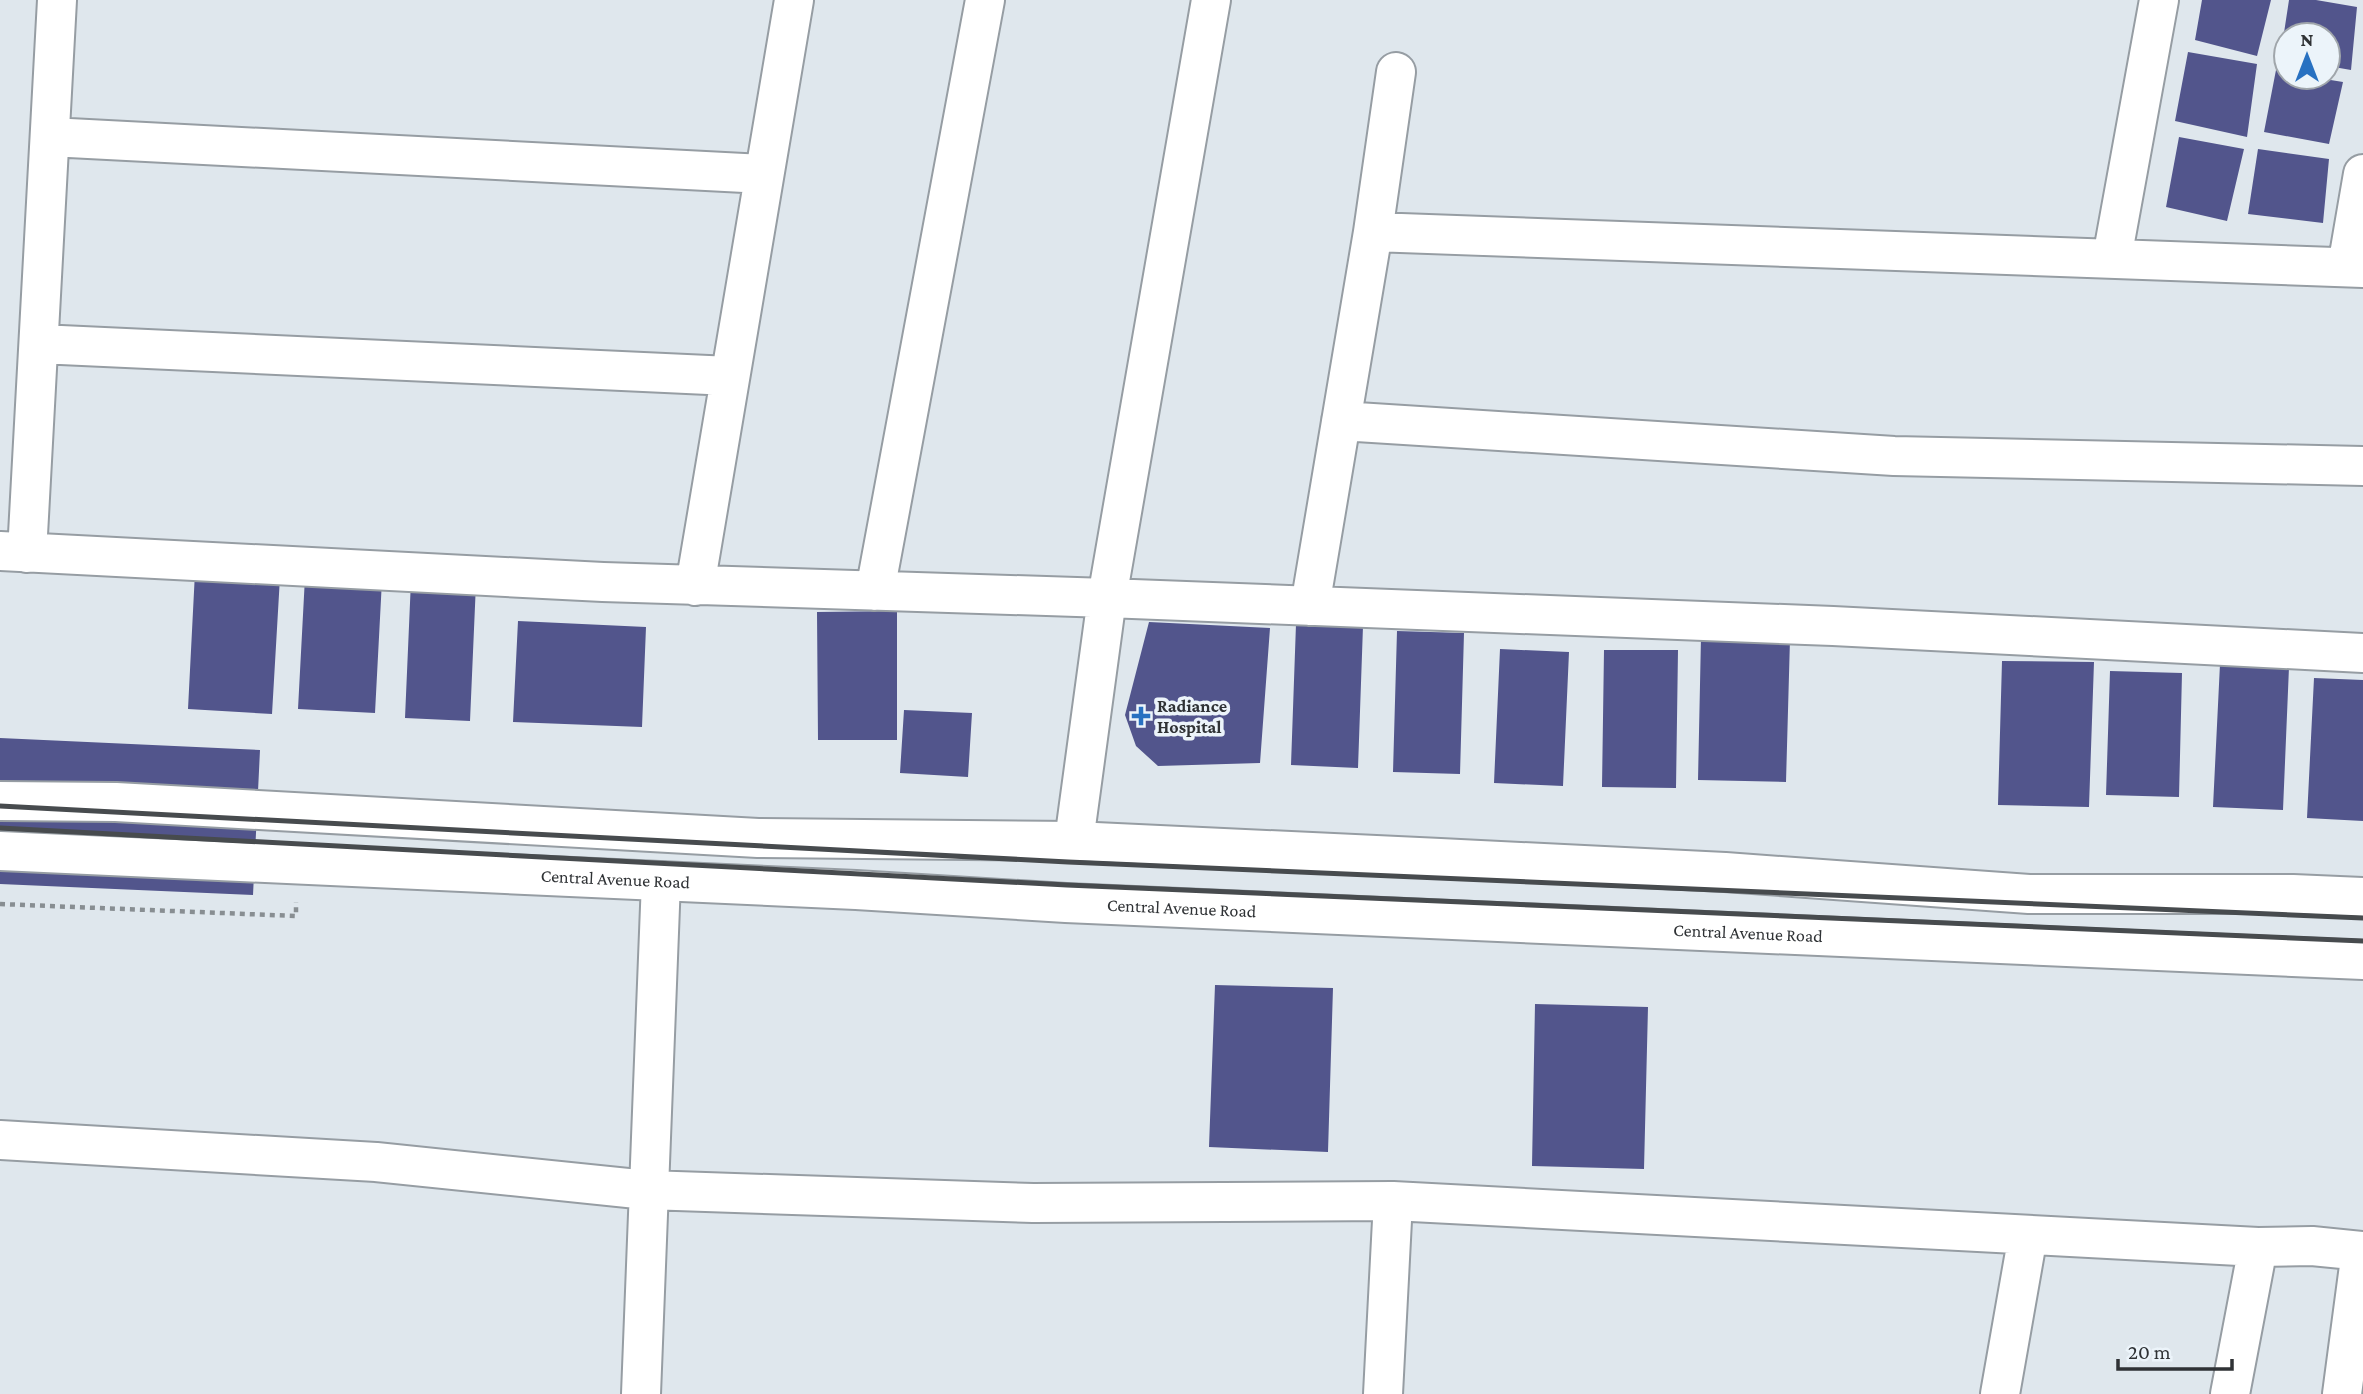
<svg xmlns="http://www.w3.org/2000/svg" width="2363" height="1394" viewBox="0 0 2363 1394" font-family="'Crimson Pro',serif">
<rect width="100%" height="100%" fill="#dfe7ed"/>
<path fill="#52558c" d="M2202 0H2271L2257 56 2195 40Z
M2289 0H2316L2357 7 2351 70 2328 66V35H2286V60L2280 59Z
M2188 52 2257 64 2247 137 2175 121Z
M2276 70 2286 72V77H2312L2343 82 2329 144 2264 132Z
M2179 137 2244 149 2227 221 2166 207Z
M2258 149 2329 159 2323 223 2248 214Z
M195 572 280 577 272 714 188 709Z
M305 577 382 580 375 713 298 709Z
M411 580 476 583 470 721 405 718Z
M897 611V740H818L817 612Z
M518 621 646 627 642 727 513 722Z
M1149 622 1270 628 1260 763 1158 766 1136 746 1125 715Z
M1296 624 1363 626 1358 768 1291 765Z
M1397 631 1464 633 1460 774 1393 772Z
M1701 637 1790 639 1786 782 1698 780Z
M1500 649 1569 652 1563 786 1494 783Z
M1604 650H1678L1676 788 1602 787Z
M2002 661 2094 662 2089 807 1998 805Z
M2220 664 2289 667 2283 810 2213 807Z
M2110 671 2182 673 2179 797 2106 795Z
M2314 678 2363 680V821L2307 818Z
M904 710 972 713 968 777 900 773Z
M0 738 260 750 253 895 0 884Z
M1215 985 1333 988 1328 1152 1209 1147Z
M1535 1004 1648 1007 1644 1169 1532 1166Z"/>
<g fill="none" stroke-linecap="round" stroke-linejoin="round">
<g stroke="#969da3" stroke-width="42">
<path id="minor" d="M50 137 764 174
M1373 232 2363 268
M2112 258 2159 0
M2347 267 2363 174
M39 344 730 376
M1341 421 1894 456 2363 466
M0 551 603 582 1107 598 1833 626 2363 653
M27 553 57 0
M695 586 794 0
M875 591 985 0
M1310 606 1373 232 1396 72
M1074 841 1107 598 1211 0
M0 1140 376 1162 647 1190 1033 1203 1393 1201 2258 1247 2312 1246 2363 1251
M641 1394 661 881
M1383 1394 1393 1201
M2000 1394 2028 1235
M2230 1394 2258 1247
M2342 1394 2361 1251"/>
</g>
<g stroke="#969da3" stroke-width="42">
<g id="major">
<path d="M0 801 116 802 758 838 1074 841 1440 858 1725 872 2029 894H2293L2363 897"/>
<path id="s1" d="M0 851 856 890 1066 903 2363 960"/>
</g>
</g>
<path stroke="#888e92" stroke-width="4.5" stroke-dasharray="5 5" stroke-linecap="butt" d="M0 904 296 916V902"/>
<use href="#minor" stroke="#fff" stroke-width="38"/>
<use href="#major" stroke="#fff" stroke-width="38"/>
<path stroke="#474b4e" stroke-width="5" d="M0 806 1068 862 2363 918
M0 828 1067 885 2363 941"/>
</g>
<path fill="#2871c1" stroke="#ecf4fa" stroke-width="2.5" d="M1137.5 705.5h7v7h7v7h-7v7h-7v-7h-7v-7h7z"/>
<g text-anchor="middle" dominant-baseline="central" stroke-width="7" stroke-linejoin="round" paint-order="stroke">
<g font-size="18" font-weight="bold" fill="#2f3235" stroke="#ecf4fa" text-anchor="start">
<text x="1157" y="706">Radiance<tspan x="1157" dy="21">Hospital</tspan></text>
</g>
<g font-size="18" fill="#2f3235" stroke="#ecf4fa">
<text stroke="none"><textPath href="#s1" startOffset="616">Central Avenue Road</textPath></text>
<text stroke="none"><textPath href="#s1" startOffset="1183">Central Avenue Road</textPath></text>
<text stroke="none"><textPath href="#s1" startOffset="1750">Central Avenue Road</textPath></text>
</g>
</g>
<g transform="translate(2307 56)"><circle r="33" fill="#ecf4fa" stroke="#a0a6ab" stroke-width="2"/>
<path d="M0-5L12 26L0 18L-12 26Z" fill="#2871c1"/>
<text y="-10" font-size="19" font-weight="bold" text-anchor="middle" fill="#2f3235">N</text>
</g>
<path d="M2118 1359v10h114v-10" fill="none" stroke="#2f3235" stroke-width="3.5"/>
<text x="2128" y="1359" font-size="21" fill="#2f3235" stroke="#ecf4fa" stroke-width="5" paint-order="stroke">20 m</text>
</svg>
